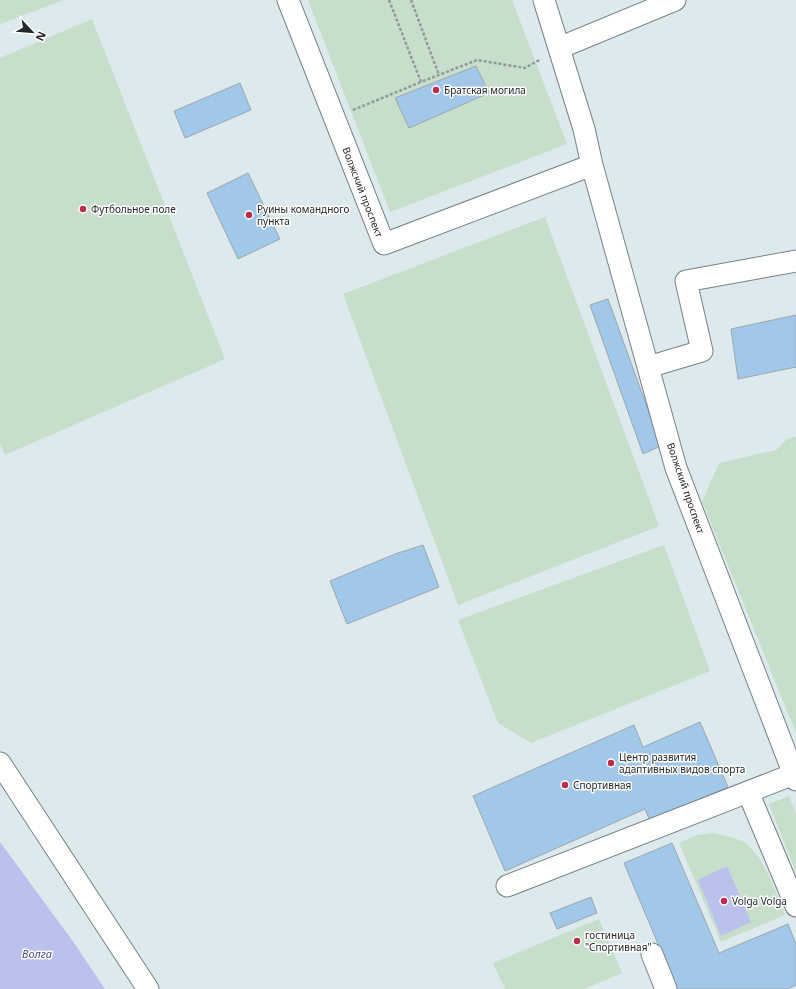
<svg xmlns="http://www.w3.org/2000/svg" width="796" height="989" viewBox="0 0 796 989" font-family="'Noto Sans',sans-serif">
<rect width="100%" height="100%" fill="#ddeaed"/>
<path fill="#c6deca" d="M0 0H64L0 24Z
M308 0H512L567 144 390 212Z
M92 19 225 359 5 455 0 444V58Z
M545 217 659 526 458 605 343 294Z
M796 436V733L702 501 719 463 776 450 786 440Z
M664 545 710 671 531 743 498 723 458 620Z
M789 796 796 814V872L769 804Z
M713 833C723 835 734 837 743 842 764 854 776 894 785 915L721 942 679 843 698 835Z
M599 919 622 973 584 989H505L493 963Z"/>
<path fill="#bac1ed" d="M0 842 72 940 105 989H0Z
M727 866 751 922 721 936 698 880Z"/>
<path fill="#a1c7e9" stroke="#9ea6ae" d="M476 66 489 93 409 128 395 98Z
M240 83 251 110 185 138 174 111Z
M248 173 280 239 238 259 207 193Z
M608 299 661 446 643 454 590 305Z
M796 315V367L738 379 731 329Z
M423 545 439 587 347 624 330 581 395 554Z
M700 722 728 787 650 821 645 809 505 871 473 796 634 725 643 747Z
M672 843 719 953 788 924 796 944V985L788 989H677L624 863Z
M591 897 597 913 557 929 550 913Z"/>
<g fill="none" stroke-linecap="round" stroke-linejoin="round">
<g stroke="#778285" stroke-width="23">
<path id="minor" d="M288 0 384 244 592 165
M544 0 584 129 592 165 676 468 796 780
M559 48 675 0
M648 367 702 351 686 281 796 261
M0 763 148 989
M748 792 796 906
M507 886 794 774
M652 954 666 989"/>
</g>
<path stroke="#90999c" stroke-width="2.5" stroke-dasharray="3 2" stroke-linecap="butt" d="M389 0 421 82 477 60 525 68 541 59
M411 0 439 75
M353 110 421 82"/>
<use href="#minor" stroke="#fff" stroke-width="21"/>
</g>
<g fill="#bc2c4b" stroke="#fff" stroke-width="1.5">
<circle cx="436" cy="90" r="4"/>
<circle cx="83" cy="209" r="4"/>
<circle cx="249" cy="215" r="4"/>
<circle cx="611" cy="763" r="4"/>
<circle cx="565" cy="785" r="4"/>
<circle cx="724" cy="901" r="4"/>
<circle cx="577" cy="941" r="4"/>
</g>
<g text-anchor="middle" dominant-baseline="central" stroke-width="3" stroke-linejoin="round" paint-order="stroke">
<g font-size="10" fill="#232829" stroke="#fff" text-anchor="start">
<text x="444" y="90">Братская могила</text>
<text x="91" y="209">Футбольное поле</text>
<text x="257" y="209">Руины командного<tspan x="257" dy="12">пункта</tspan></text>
<text x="619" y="757">Центр развития<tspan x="619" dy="12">адаптивных видов спорта</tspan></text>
<text x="573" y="785">Спортивная</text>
<text x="732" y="901">Volga Volga</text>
<text x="585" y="935">гостиница<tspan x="585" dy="12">"Спортивная"</tspan></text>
</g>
<g font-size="10" fill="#232829" stroke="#fff">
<text transform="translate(363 192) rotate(69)">Волжский проспект</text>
<text transform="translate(686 488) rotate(71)">Волжский проспект</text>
</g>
<g font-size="11" font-style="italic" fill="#454a83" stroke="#fff">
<text x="37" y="953">Волга</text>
</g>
</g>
<g transform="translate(32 32) rotate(116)" stroke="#ffffff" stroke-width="3" paint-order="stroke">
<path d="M0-3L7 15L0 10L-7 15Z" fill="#232829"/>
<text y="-6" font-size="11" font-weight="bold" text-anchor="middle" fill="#232829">N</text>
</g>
</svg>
